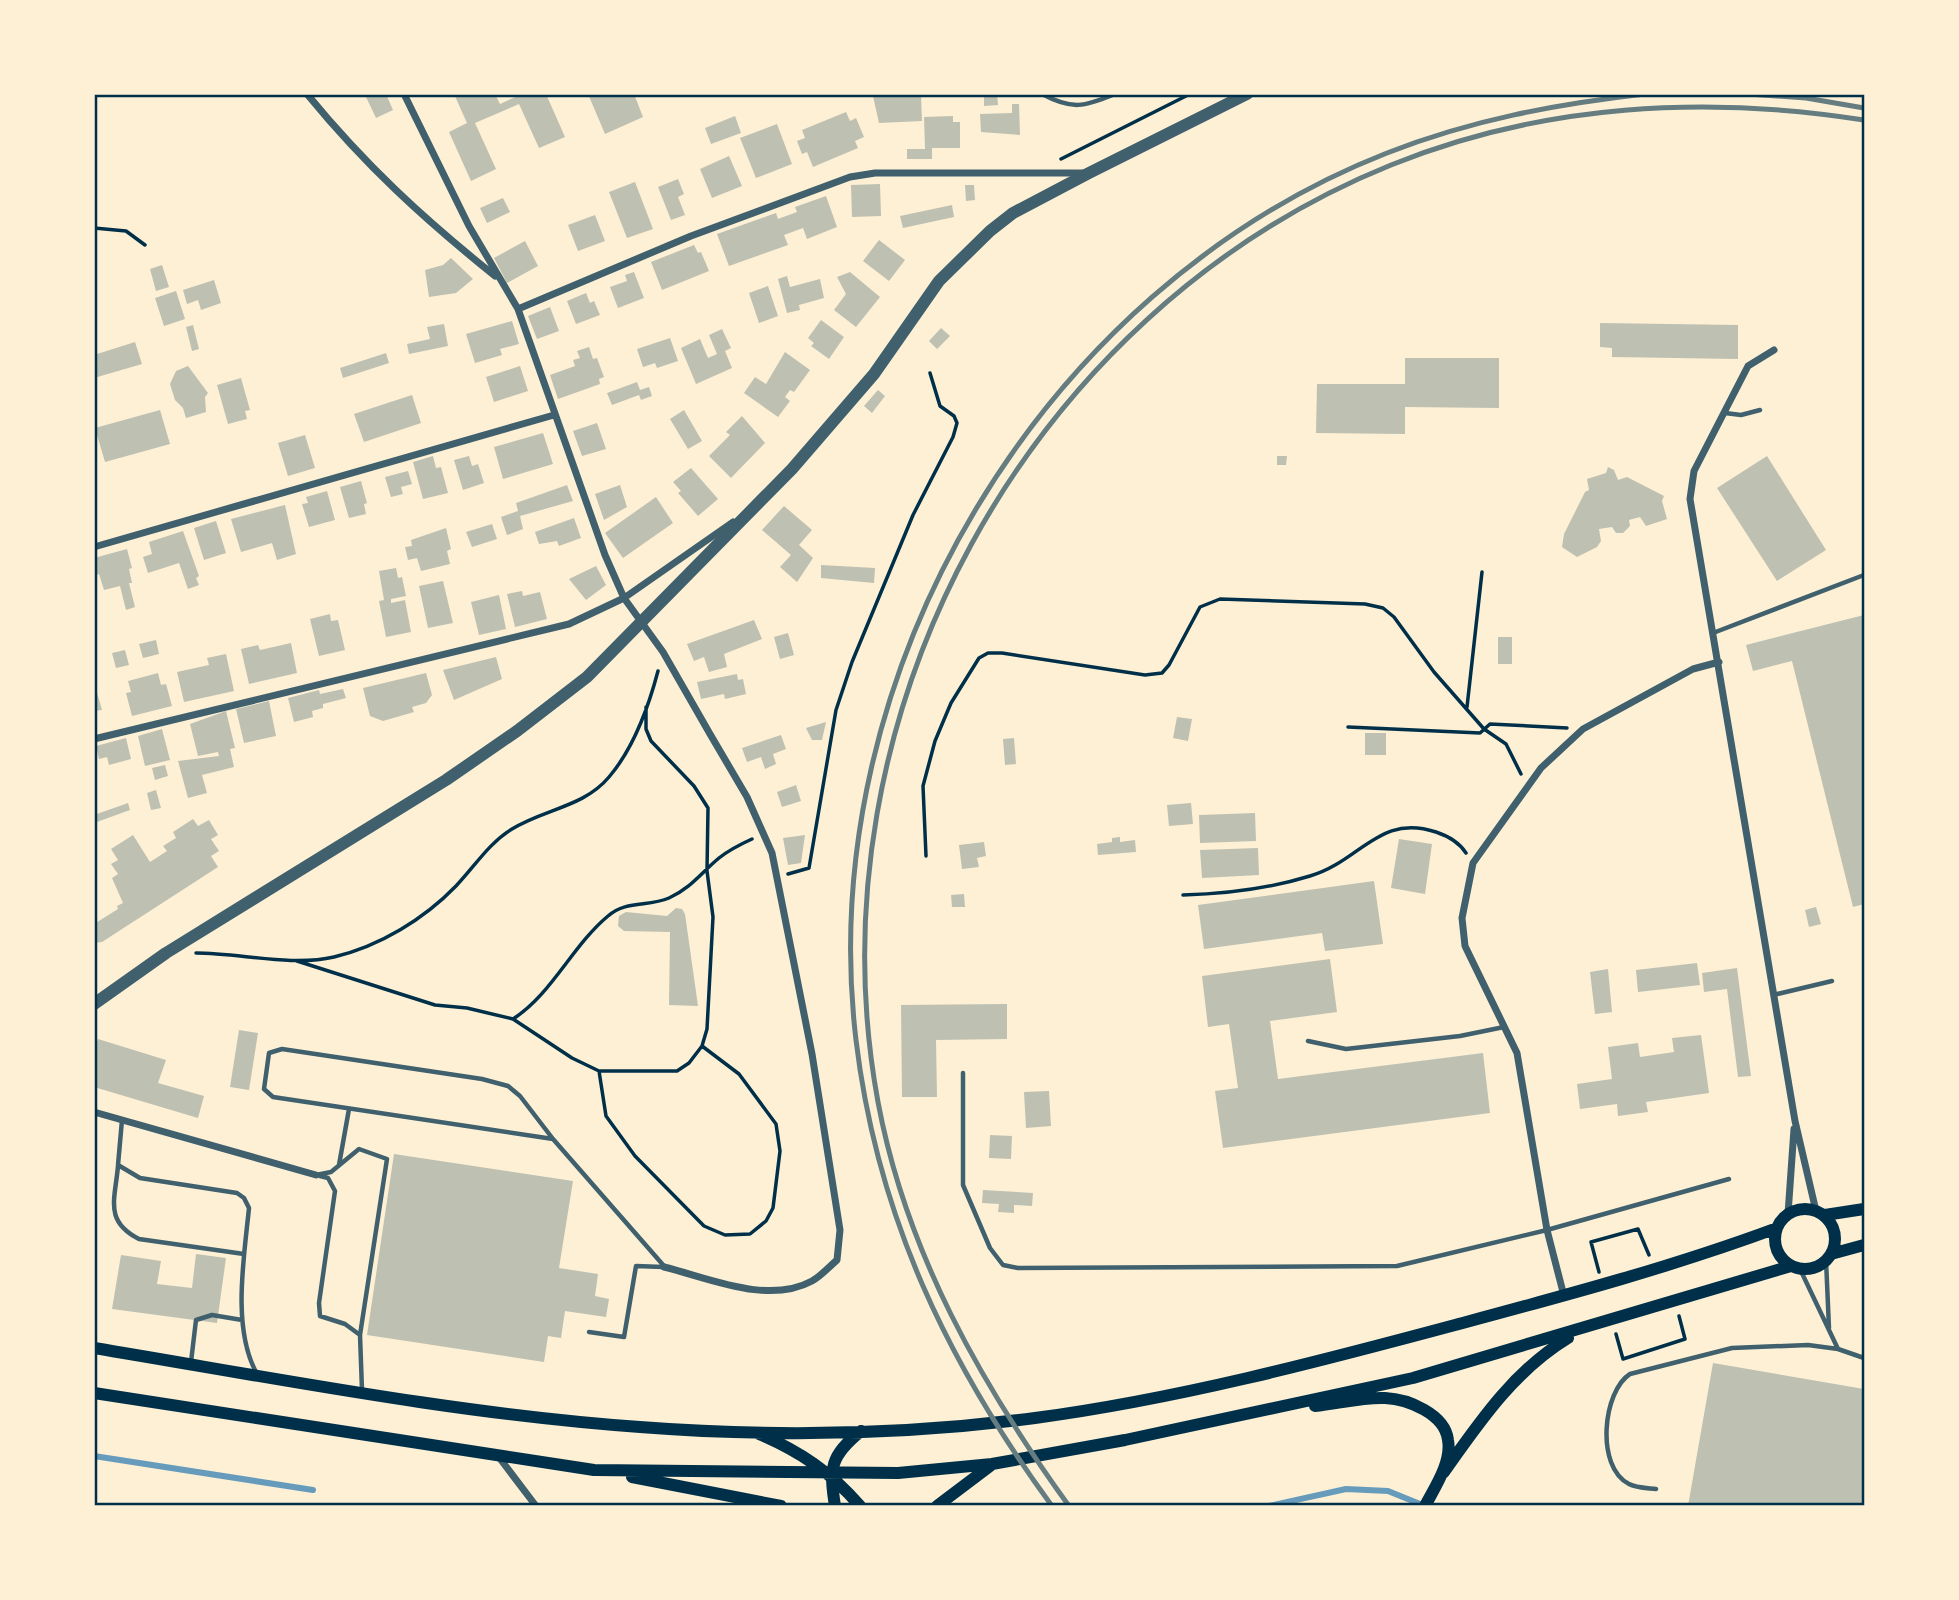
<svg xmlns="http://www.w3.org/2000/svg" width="1959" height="1600" viewBox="0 0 1959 1600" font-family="'Fira Sans',sans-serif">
<rect width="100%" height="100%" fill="#fdf0d5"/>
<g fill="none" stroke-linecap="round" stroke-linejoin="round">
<path stroke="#669bbc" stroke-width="6" d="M94 1456 313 1490
M1269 1506 1346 1489 1388 1491 1425 1506"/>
</g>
<path fill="#bec0b2" d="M371 94H386L393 110 376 118 366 97Z
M454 94H495L500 104 522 94H546L565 137 539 148 519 104 475 123 496 169 471 181 449 132 467 123Z
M588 94H634L643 117 605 134Z
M984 94H997L998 105 984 106Z
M921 95 922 121 879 123 873 96Z
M1012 104H1019L1020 135 981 132 980 114 1012 113Z
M846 112 850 121 856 118 864 137 855 141 858 148 813 167 807 152 802 154 797 141 805 138 802 130Z
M735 116 741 133 711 144 705 128Z
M953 116V122H960V148H932V159H907V149H925L924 117Z
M777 124 792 164 756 178 740 138Z
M729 156 742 186 712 198 700 169Z
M678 179 684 194 678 197 685 215 671 220 658 187Z
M635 182 653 229 627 238 609 192Z
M880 184 881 216 852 217 851 185Z
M965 185H974L975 200 966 201Z
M826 196 837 227 807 239 803 228 784 235 788 245 729 266 717 234 776 213 778 219 797 212 795 207Z
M503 198 510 212 487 223 480 208Z
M952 205 954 217 903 228 900 216Z
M595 215 605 241 578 251 568 225Z
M879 240 905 260 889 281 863 261Z
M525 241 538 266 507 283 494 258Z
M694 245 698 253 701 252 709 271 662 290 651 262Z
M451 258 473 279 456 293 429 297 425 270 443 265Z
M162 265 169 287 156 291 150 269Z
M634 272 644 298 618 308 610 287 627 281 625 275Z
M850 272 880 297 856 327 834 310 846 294 837 277Z
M787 276 790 287 820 279 824 298 799 305 800 310 787 313 778 279Z
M214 280 221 303 201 310 198 300 187 304 183 290Z
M768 286 778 316 759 323 749 293Z
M176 291 185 319 164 326 155 298Z
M586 293 590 303 594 301 600 315 576 324 567 301Z
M550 307 559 331 537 339 528 316Z
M821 320 844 337 829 359 811 346 814 343 808 338Z
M512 321 519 344 500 349 502 355 475 363 466 334Z
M1600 323 1738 325V359L1612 357V348L1600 347Z
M444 324 448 346 409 354 407 344 430 339 427 327Z
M193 325 199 349 192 351 186 327Z
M941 328 950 336 937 349 929 341Z
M722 329 731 348 725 351 732 368 696 384 681 348 700 339 708 358 717 354 709 335Z
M670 338 678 361 657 368 655 363 643 367 637 349Z
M135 342 142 364 94 378V355Z
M589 347 593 359 597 358 604 377 599 379 600 384 558 399 550 375 575 366 573 360 580 358 577 351Z
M785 352 810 370 794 392 790 390 785 397 790 401 778 417 744 393 755 377 766 384Z
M386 353 389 363 343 378 340 368Z
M1405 358H1499V408L1405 407V434L1316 433 1317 384H1405Z
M188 366 208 393 205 397 206 412 186 418 183 408 175 400 170 384 176 371Z
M520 366 528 391 494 402 486 377Z
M241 378 250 410 245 411 247 419 228 424 217 385Z
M637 382 640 390 649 387 652 396 641 400 639 395 612 405 607 393Z
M878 390 885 396 872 413 864 406Z
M412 395 421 423 364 442 354 414Z
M160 410 170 444 105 462 95 428Z
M684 410 702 441 688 449 670 419Z
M742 416 765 443 731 478 709 456 730 435 726 432Z
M597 423 606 449 582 456 573 431Z
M543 433 553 464 503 479 494 447Z
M305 435 315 468 288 476 278 443Z
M433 456 436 468 441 467 448 493 423 499 413 462Z
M469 456 472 466 478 464 484 483 463 490 454 460Z
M1277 456H1287L1286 465H1277Z
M1767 456 1826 550 1777 581 1717 488Z
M1608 467 1614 470 1618 480 1627 477 1664 496 1662 501 1667 519 1646 526 1640 517 1629 520 1630 526 1623 533H1616L1612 527 1599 529 1601 541 1597 547 1577 557 1562 547 1564 534 1585 492 1589 490 1587 479 1606 473Z
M691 468 718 499 698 516 678 493 681 491 673 482Z
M408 471 412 484 401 487 403 494 391 497 385 477Z
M361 481 367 503 364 504 366 514 349 518 340 487Z
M567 485 573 501 520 516 523 529 507 535 501 517 518 511 516 503Z
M620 485 627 507 604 520 595 494Z
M327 491 335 520 309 527 302 504 308 503 306 497Z
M656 497 673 523 623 558 605 533Z
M285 505 296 554 277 560 272 543 241 552 231 519Z
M784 506 812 530 799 545 813 558 797 582 780 567 791 555 762 530Z
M574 518 581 538 559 546 557 541 539 544 535 532Z
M216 521 226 553 204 560 194 528Z
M492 524 497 539 472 547 466 532Z
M446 528 451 549 447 551 450 564 421 571 417 558 408 560 405 547 412 546 411 540Z
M183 531 199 576 196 578 199 585 188 589 179 563 148 573 143 557 152 554 149 542Z
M127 549 132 568 129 569 132 583H129L135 607 126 610 120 586 104 590 99 574 94 576V558Z
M821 565 875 568 874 583 821 578Z
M596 566 606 585 586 600 569 579Z
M396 568 398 578 402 577 406 596 391 599V603L405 600 411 632 386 637 379 601 384 600 379 571Z
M443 581 453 623 428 628 419 586Z
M522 591 523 596 540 592 547 619 515 627 507 594Z
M499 595 506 629 479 635 471 602Z
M330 614 331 621 338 620 345 650 319 656 310 619Z
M1864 615V904L1853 907 1792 661 1753 671 1746 645Z
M754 620 762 639 724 654 727 667 709 672 704 657 694 661 687 644Z
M788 633 794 655 780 659 774 637Z
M1498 637H1512V664H1498Z
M156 640 159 654 143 658 139 644Z
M291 643 297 673 249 684 241 649 258 645 260 650Z
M125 650 129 665 116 668 112 653Z
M226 654 234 691 184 702 177 672 209 665 207 658Z
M496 657 502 679 454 700 443 670Z
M158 673 161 685 166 684 172 706 132 716 126 693 131 692 128 681Z
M426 673 432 695 426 703 412 707 414 712 383 721 370 716 363 688Z
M737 674 738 680 743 679 746 694 725 699 724 694 701 699 697 682Z
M94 682 102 710 94 711Z
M343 689 346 698 323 704V708L312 711 313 717 294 722 288 698 319 690 320 694Z
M269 701 276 736 244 743 236 709Z
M226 711 235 748 230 749 234 767 202 775 207 793 188 798 178 761 219 756 218 752 198 756 190 724Z
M1177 717 1192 719 1188 741 1173 738Z
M826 722 822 740H812L806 728Z
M162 729 170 760 145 766 138 736Z
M1365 733H1386V755H1365Z
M781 735 786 749 773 754 776 764 765 769 761 757 747 762 742 748Z
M126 738 131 759 109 765 107 757 99 759 96 746Z
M1014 738 1016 764 1005 765 1003 739Z
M165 765 168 776 155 780 152 768Z
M796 785 801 801 782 807 777 792Z
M156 790 161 808 151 810 147 793Z
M128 803 130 810 94 823V815Z
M1191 803 1193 824 1169 826 1167 805Z
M1255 813 1256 841 1200 843 1199 815Z
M193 819 198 826 209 820 218 835 211 839 219 851 211 856 218 867 102 942 94 943V924L118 909 117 906 123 903 112 878 118 874 111 864 118 860 111 849 133 835 150 862 167 851 163 846 176 838 173 832Z
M805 835 801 863 788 865 783 838Z
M1120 837V842L1135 840 1136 852 1098 855 1097 844 1112 842V838Z
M1399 839 1432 844 1425 894 1391 888Z
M984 842 986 856 977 858 979 867 962 869 959 845Z
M1258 848 1259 875 1202 878 1200 850Z
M1374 881 1383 944 1325 951 1322 933 1204 949 1198 905Z
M964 894 965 907H952L951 895Z
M1816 907 1821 924 1809 927 1805 910Z
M676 908 682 909 685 914 698 1006 669 1005 670 932 624 931 618 926 619 916 626 912 667 916Z
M1330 959 1337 1012 1270 1021 1278 1079 1483 1053 1490 1113 1223 1148 1215 1091 1238 1088 1229 1024 1208 1027 1202 976Z
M1697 963 1700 985 1638 992 1636 970Z
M1737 968 1751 1076 1738 1077 1727 989 1704 992 1702 973Z
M1608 969 1612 1012 1595 1014 1590 972Z
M1007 1004V1039L936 1040 937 1097H902L901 1005Z
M239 1030 258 1033 249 1090 230 1087Z
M1701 1035 1709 1093 1646 1102 1648 1112 1618 1116 1617 1104 1580 1109 1577 1084 1612 1079 1608 1047 1638 1043 1640 1057 1674 1052 1672 1038Z
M98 1039 166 1060 158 1083 204 1096 198 1118 94 1087V1050Z
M1049 1091 1051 1126 1026 1128 1024 1092Z
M990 1135 1012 1136 1011 1159 989 1158Z
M394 1154 573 1181 559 1268 598 1274 595 1296 609 1299 606 1317 565 1311 561 1338 548 1336 544 1362 367 1335Z
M983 1190 1033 1193 1032 1206 1014 1205V1213L998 1212 999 1204 982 1203Z
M196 1254 226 1258 217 1323 112 1309 121 1255 161 1261 157 1284 192 1288Z
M1713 1363 1864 1389V1506H1688Z"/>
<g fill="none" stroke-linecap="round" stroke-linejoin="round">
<path stroke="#003049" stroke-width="3.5" d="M1061 159 1190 94
M94 228 126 231 145 245
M1467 707 1482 572
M1348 727 1480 733 1490 724 1567 728
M926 856 923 786 935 741 951 703 979 658 988 653H1002L1145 675 1162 673 1169 665 1200 607 1220 599 1365 604 1383 608 1394 617 1434 672 1484 729 1506 744 1521 774
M788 874 809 868 836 710 852 662 913 515 953 437 957 423 954 416 940 406 930 373
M1183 895C1224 894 1271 888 1310 876 1361 861 1379 813 1436 832 1448 836 1459 842 1466 853
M196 953C240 953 291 967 334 957 380 946 424 919 456 886 475 866 489 843 512 829 544 809 584 807 609 777 633 749 649 705 658 671
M297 961 435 1005 467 1008 513 1019 572 1058 599 1071H677L689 1063 702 1046 707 1029 713 917 707 871 708 808 694 786 651 741 646 729V707
M513 1019C552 994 572 946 608 916 626 900 648 907 669 898 690 889 702 872 719 858 729 850 741 844 752 839
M599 1071 606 1116 635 1156 704 1226 725 1235 750 1234 766 1221 773 1208 780 1151 776 1124 739 1074 702 1046
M1599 1272 1591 1242 1638 1229 1649 1255
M1616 1334 1623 1359 1685 1339 1679 1316"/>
<path stroke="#3f606c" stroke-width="4.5" d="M1042 94C1072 110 1084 107 1115 94
M1725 413 1741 415 1760 410
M1713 633 1864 575
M1773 995 1832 981
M1308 1041 1346 1049 1460 1036 1504 1027
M963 1073V1185L990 1248 1003 1265 1018 1268 1397 1266 1547 1230 1729 1179
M122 1120 118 1165 140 1178 237 1193 244 1198 249 1208C244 1258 232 1327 256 1372
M553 1139 273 1097 264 1089 269 1053 282 1049 482 1079 508 1086 520 1096 553 1139 664 1266
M339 1165 349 1109
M118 1166C115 1200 104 1221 139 1239L244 1254
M316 1175 331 1172 359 1149 387 1159 360 1335 362 1390
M320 1176 328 1178 335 1191 319 1303 320 1316 345 1324 360 1335
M1826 1260 1829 1328
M1800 1269 1838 1349 1864 1358
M589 1332 624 1337 636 1266 663 1267
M191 1362 196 1320 212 1315 242 1320
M1656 1489C1648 1488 1636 1488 1629 1484 1595 1467 1603 1391 1630 1374L1732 1348 1808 1345 1838 1349"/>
<path stroke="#3f606c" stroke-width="7" d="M307 94C366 166 423 218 495 276
M404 94 469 226 518 309 605 555 624 598 663 652 710 734 747 797 772 853 812 1054 840 1230 837 1260C829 1267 821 1276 812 1281 768 1305 709 1278 664 1267
M518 309 691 236 850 177 875 173H1083
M1774 350 1748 366 1694 471 1690 499 1795 1121 1816 1211
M94 547 554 415
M94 739 569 624 624 598 733 522
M94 1112 316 1175
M1788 1214 1794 1129
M1564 1296 1547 1230 1517 1053 1465 946 1462 918 1473 863 1541 768 1583 729 1693 669 1719 662
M498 1456 536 1506"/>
<path stroke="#3f606c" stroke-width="12" d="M94 1004 166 953 446 780 517 731 587 677 792 469 874 374 939 281 990 231 1013 213 1089 173 1247 94"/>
<path stroke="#003049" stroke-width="12" d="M1775 1239a30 30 0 1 1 60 0a30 30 0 1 1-60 0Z
M1825 1215 1864 1209
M1831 1254 1864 1245
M94 1348C275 1378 457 1414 640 1427 770 1437 905 1435 1035 1418 1177 1399 1317 1362 1455 1325 1563 1296 1672 1267 1777 1228
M94 1393 594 1470 898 1473 992 1464 1125 1440 1413 1378 1791 1266
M1315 1406C1337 1404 1362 1397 1385 1398 1408 1399 1445 1414 1448 1440 1452 1462 1435 1487 1425 1506
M759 1434C799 1451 831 1472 860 1506
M1444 1472C1480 1421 1514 1371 1568 1338
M632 1477 781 1506
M835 1506C829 1468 830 1456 861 1431
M937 1506 990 1466"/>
<path stroke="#657d81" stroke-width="5" d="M1748 94 1806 98 1864 108
M1052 1506C948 1364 877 1216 856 1040 812 673 1042 288 1387 153 1471 120 1556 104 1645 94
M1069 1506C981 1384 906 1252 878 1102 807 717 1027 312 1391 165 1542 104 1705 95 1864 120"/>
</g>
<rect width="1959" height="1600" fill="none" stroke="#fdf0d5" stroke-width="192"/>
<rect x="96" y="96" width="1767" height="1408" fill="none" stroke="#003049" stroke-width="2.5"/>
</svg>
